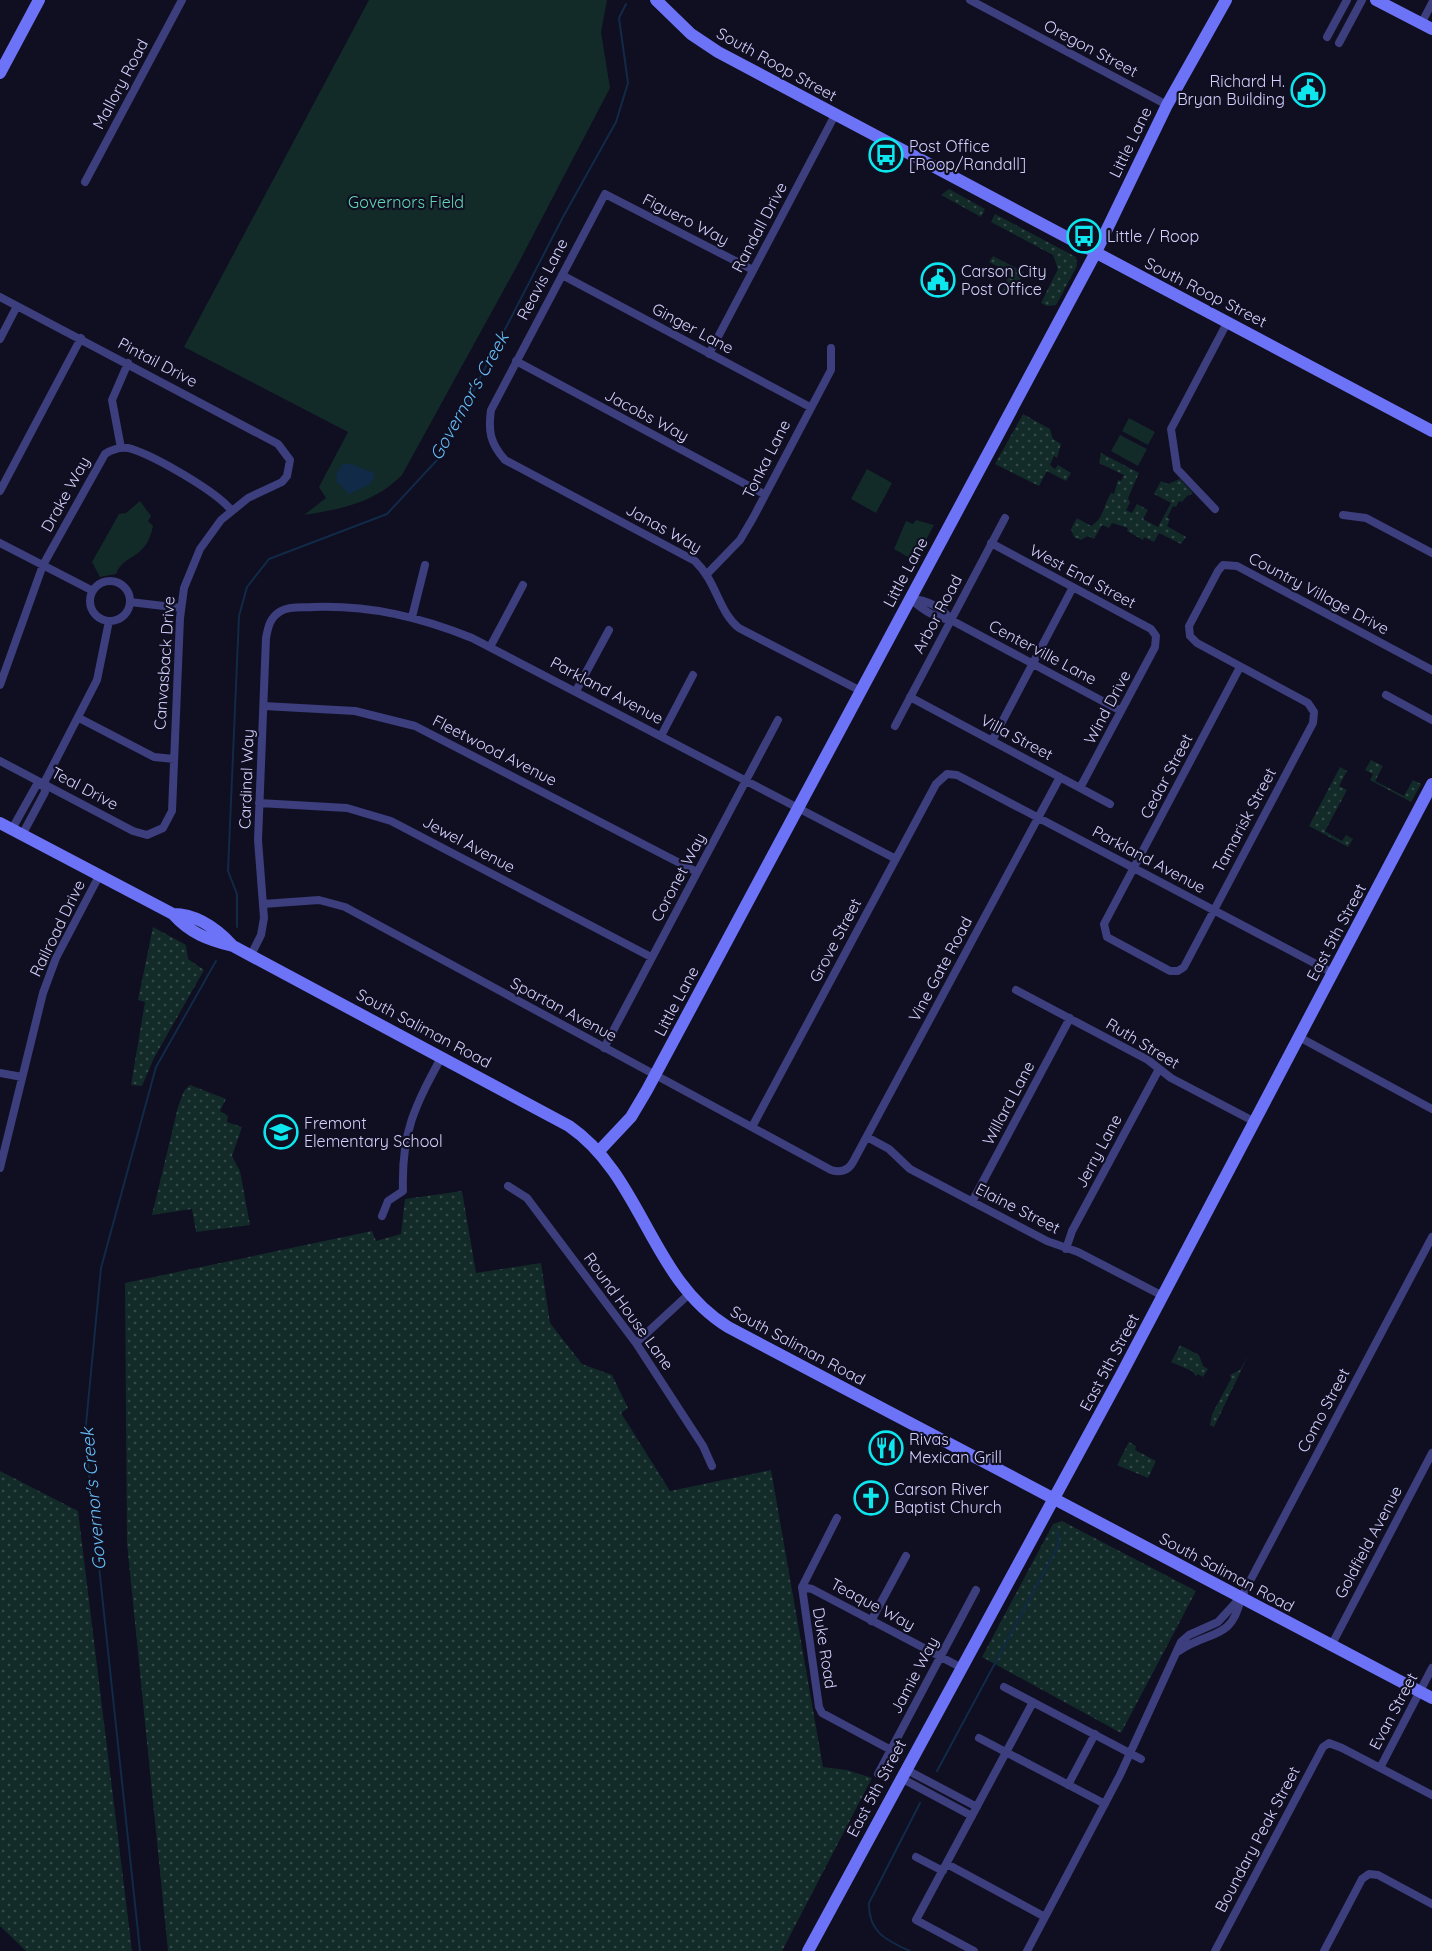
<svg xmlns="http://www.w3.org/2000/svg" width="1432" height="1951" viewBox="0 0 1432 1951" font-family="Quicksand,sans-serif">
<defs>
<pattern id="grass-dots" width="8" height="8" patternUnits="userSpaceOnUse" patternTransform="scale(1.5)"><rect width="8" height="8" fill="#122b28"/><path d="M2 2h.1M6 6h.1" fill="none" stroke="#344948" stroke-width="1.8" stroke-linecap="round"/></pattern>
</defs>
<rect width="100%" height="100%" fill="#100e21"/>
<path fill="url(#grass-dots)" d="M949 189 985 209 981 217 941 195Z
M995 214 1076 257 1077 266 1056 305 1047 306 1041 303 1058 269 1053 255 991 222Z
M993 256 1024 272 1019 282 1009 286 1004 295 1002 291 1007 281 1004 270 989 262Z
M1023 414 1050 429 1053 439 1061 444 1057 458 1054 456 1050 465 1055 469 1058 465 1071 473 1066 481 1047 471 1039 486 995 464Z
M1101 453 1139 473 1128 498 1130 503 1126 510 1132 513 1137 504 1148 510 1143 519 1158 527 1171 503 1154 494 1161 481 1168 484 1180 479 1193 493 1186 497 1182 502 1179 501 1176 507 1173 506 1167 518 1170 519 1167 526 1186 537 1181 544 1159 533 1154 542 1144 537 1143 540 1127 531 1128 528 1112 523 1109 528 1102 525 1094 539 1088 536 1081 540 1074 537 1071 529 1077 518 1091 526C1105 517 1102 508 1111 493L1114 494 1118 480 1121 481 1124 475 1099 463Z
M1371 760 1383 766 1375 781 1404 796 1413 780 1421 784 1411 802 1370 780 1373 774 1365 770Z
M1340 767 1347 771 1339 786 1347 790 1325 831 1342 841 1346 835 1353 839 1348 847 1309 826Z
M153 927 186 945 188 959 204 970 154 1058 142 1086 131 1085 145 1002 138 1000Z
M190 1085 226 1099 220 1111 228 1116 227 1122 242 1127 232 1156 240 1171 250 1225 196 1232 192 1209 152 1215 178 1107 184 1091Z
M462 1191 476 1273 541 1263 550 1323 582 1364 612 1375 628 1408 621 1413 670 1491 771 1470 823 1767 847 1770 872 1778 782 1951H168L127 1543 125 1283 372 1231 376 1241 401 1234 405 1199Z
M1180 1345 1199 1355 1203 1366 1208 1369 1203 1377 1198 1374 1196 1376 1192 1371 1171 1362Z
M1248 1356 1214 1427 1210 1425 1212 1414 1231 1379 1230 1375 1240 1370Z
M1129 1442 1136 1446 1135 1450 1156 1461 1148 1478 1117 1465Z
M0 1471 78 1511 132 1951H26L0 1926Z
M1062 1521 1196 1591 1121 1733 982 1657 1053 1524Z"/>
<path fill="#122b28" d="M369 0H607L601 32 610 88 518 264 402 475C374 503 342 509 304 515L326 498 319 487 348 432 184 347Z
M1129 418 1155 432 1148 445 1122 431Z
M1120 435 1147 449 1138 466 1111 451Z
M867 469 892 483 876 513 851 499Z
M140 501 151 516 148 521 153 526C146 561 124 553 116 574L100 577 92 562 119 514 126 513Z
M916 520 934 525 915 561 894 549 906 521 913 524Z"/>
<path fill="#112a47" d="M343 464H351L374 473V479L369 485 349 494 336 481 337 472Z"/>
<g fill="none" stroke-linecap="round" stroke-linejoin="round">
<path stroke="#112a47" stroke-width="2" d="M237 927V894L228 871 239 616 247 587 269 559 387 514 438 459 563 217 616 122 628 83 619 18 626 4
M937 1771 1057 1548 1059 1542 1057 1532
M140 1951 85 1435 101 1268 156 1067 216 961
M910 1951C887 1941 868 1932 869 1903L920 1803"/>
<path stroke="#3c3e7d" stroke-width="8" d="M970 0 1167 105
M1421 24 1432 3
M1327 37 1347 0
M1339 43 1362 0
M85 182 182 0
M753 270 605 194 491 410C488 431 490 443 505 460L695 561C717 582 718 611 739 628L861 691
M562 275 810 407
M0 297 278 444 290 460 287 476 282 482 248 498 221 520 200 549 184 588 180 618 172 811 163 828 147 835 133 831 0 761
M0 339 17 306
M709 354 835 115
M516 361 764 494
M121 448 112 400 128 363
M0 491 81 338
M1215 509 1177 469 1171 429 1228 321
M1343 515 1366 518 1432 553
M0 543 93 591
M991 543 1151 629 1156 636 1155 647 1080 788
M708 573 740 540 753 518 831 370V348
M90 601a20 20 0 1 1 40 0a20 20 0 1 1-40 0Z
M910 598C922 610 934 618 951 620L1121 711
M910 598C927 601 941 606 951 620
M130 602 181 608
M412 617 425 565
M490 647 523 585
M1240 667 1104 924 1107 937 1170 971H1178L1184 967 1313 723 1314 712 1308 703 1197 643 1190 636 1189 626 1218 571 1223 565 1237 566 1432 670
M0 685 43 565 105 454C113 449 122 446 132 449 156 457 216 491 231 510
M576 691 609 630
M1386 695 1432 720
M910 697 1110 804
M264 706 355 711 415 726 697 872
M79 718 154 757 174 759
M895 726 1005 518
M661 736 693 675
M992 741 1073 587
M259 803 347 808 391 821 651 957
M12 829 36 786 44 783
M22 835 45 792 44 783 97 680 109 621
M263 904 319 900 345 907 831 1170C840 1173 848 1171 853 1162L1060 777
M251 955 261 935 264 918 258 840 266 638C268 627 270 617 281 611 290 606 303 608 313 607 370 605 420 617 472 638L896 859
M1016 990 1148 1060 1171 1078 1255 1122
M1299 1037 1432 1109
M604 1048 778 720
M0 1073 22 1077
M752 1127 936 784 947 774 957 775 1333 973
M867 1137 889 1149 910 1169 1047 1241 1078 1252 1163 1296
M0 1168 43 993 56 958 99 876
M508 1186 527 1198 636 1343 703 1446 712 1466
M972 1202 1070 1018
M382 1216 388 1201 403 1191C401 1132 415 1106 442 1056
M1066 1249 1072 1231 1159 1069
M636 1343 689 1294
M837 1518 802 1587 819 1707 822 1713 891 1750
M802 1587 812 1589 960 1667
M871 1621 906 1556
M1331 1646 1432 1453
M1179 1651C1209 1630 1232 1641 1241 1598L1432 1237
M1004 1687 1141 1759
M979 1738 1105 1804
M1380 1768 1432 1668
M905 1769 977 1807
M878 1774 976 1590
M901 1778 972 1816
M1068 1785 1095 1734
M916 1857 943 1871
M947 1864 1045 1917
M974 1951 916 1920 1033 1702
M1027 1951 1120 1775 1181 1642 1189 1635 1218 1622 1240 1598
M1215 1951 1323 1747 1329 1743 1342 1748 1432 1795
M1324 1951 1362 1879 1369 1874 1378 1875 1432 1904"/>
<path stroke="#6d73f7" stroke-width="12" d="M656 0 691 34 718 52 1432 431
M1376 0 1432 29
M0 73 39 0
M0 823 173 914C190 933 208 940 233 946L569 1126C643 1177 650 1279 728 1327L1432 1698
M173 914C196 914 217 929 232 945
M599 1151 631 1117 647 1090 1095 254 1167 105 1226 0
M808 1951 1121 1375 1432 784"/>
</g>
<defs>
<g id="civic-ring" transform="scale(1.725)"><circle r="9.5" fill="#100e21" stroke="#0de6ed" stroke-width="1.5"/><path d="M-.6-6.5H3V-4.5H.6V-3L4-1V1h2V6H-6V1h2V-1L-.6-3ZM-1.2 2.5V6h2.4V2.5Z" fill="#0de6ed"/></g>
<g id="bus-ring" transform="scale(1.725)"><circle r="9.5" fill="#100e21" stroke="#0de6ed" stroke-width="1.5"/><path d="M-5-6H5V4H4V6H2V4H-2V6H-4V4H-5ZM-3.5-4V0h7V-4ZM-3.5 1.2v1.5H-2V1.2ZM2 1.2v1.5H3.5V1.2Z" fill="#0de6ed"/></g>
<g id="school-ring" transform="scale(1.725)"><circle r="9.5" fill="#100e21" stroke="#0de6ed" stroke-width="1.5"/><path d="M0-5L7-2L0 1L-7-2ZM-4 1L0 2.5L4 1V4Q0 6-4 4Z" fill="#0de6ed"/></g>
<g id="restaurant-ring" transform="scale(1.725)"><circle r="9.5" fill="#100e21" stroke="#0de6ed" stroke-width="1.5"/><path d="M-5-6h1v4h1v-4h1v4h1v-4h1v5L-1.5 .5V6h-2V.5L-5-1ZM5-6V6H3V1.5H1.5Q1.5-4 5-6Z" fill="#0de6ed"/></g>
<g id="church-ring" transform="scale(1.725)"><circle r="9.5" fill="#100e21" stroke="#0de6ed" stroke-width="1.5"/><path d="M-1.2-6h2.4v3.5h3.3v2.4h-3.3V6h-2.4V-.1h-3.3v-2.4h3.3Z" fill="#0de6ed"/></g>
</defs>
<g fill-rule="evenodd">
<use href="#civic-ring" x="1308" y="90"/>
<use href="#bus-ring" x="886" y="155"/>
<use href="#bus-ring" x="1084" y="236"/>
<use href="#civic-ring" x="938" y="280"/>
<use href="#school-ring" x="281" y="1132"/>
<use href="#restaurant-ring" x="886" y="1448"/>
<use href="#church-ring" x="871" y="1498"/>
</g>
<g text-anchor="middle" dominant-baseline="central" stroke-width="4.5" stroke-linejoin="round" paint-order="stroke">
<g font-size="16" fill="#d3d1fd" stroke="#100e21">
<text transform="translate(1091 48) rotate(28)">Oregon Street</text>
<text transform="translate(777 64) rotate(29)">South Roop Street</text>
<text transform="translate(120 84) rotate(-62)">Mallory Road</text>
<text transform="translate(1130 142) rotate(-64)">Little Lane</text>
<text transform="translate(686 219) rotate(27)">Figuero Way</text>
<text transform="translate(759 227) rotate(-62)">Randall Drive</text>
<text transform="translate(542 279) rotate(-62)">Reavis Lane</text>
<text transform="translate(1206 292) rotate(27)">South Roop Street</text>
<text transform="translate(693 328) rotate(28)">Ginger Lane</text>
<text transform="translate(158 362) rotate(28)">Pintail Drive</text>
<text transform="translate(647 415) rotate(28)">Jacobs Way</text>
<text transform="translate(766 459) rotate(-63)">Tonka Lane</text>
<text transform="translate(65 494) rotate(-61)">Drake Way</text>
<text transform="translate(664 528) rotate(29)">Janas Way</text>
<text transform="translate(905 572) rotate(-62)">Little Lane</text>
<text transform="translate(1083 576) rotate(28)">West End Street</text>
<text transform="translate(1319 593) rotate(28)">Country Village Drive</text>
<text transform="translate(937 614) rotate(-62)">Arbor Road</text>
<text transform="translate(1043 652) rotate(28)">Centerville Lane</text>
<text transform="translate(164 663) rotate(-86)">Canvasback Drive</text>
<text transform="translate(607 690) rotate(28)">Parkland Avenue</text>
<text transform="translate(1107 707) rotate(-62)">Wind Drive</text>
<text transform="translate(1017 737) rotate(28)">Villa Street</text>
<text transform="translate(495 750) rotate(27)">Fleetwood Avenue</text>
<text transform="translate(1166 776) rotate(-62)">Cedar Street</text>
<text transform="translate(246 779) rotate(-88)">Cardinal Way</text>
<text transform="translate(85 788) rotate(28)">Teal Drive</text>
<text transform="translate(1244 820) rotate(-62)">Tamarisk Street</text>
<text transform="translate(469 844) rotate(28)">Jewel Avenue</text>
<text transform="translate(1149 859) rotate(28)">Parkland Avenue</text>
<text transform="translate(678 877) rotate(-62)">Coronet Way</text>
<text transform="translate(57 928) rotate(-64)">Railroad Drive</text>
<text transform="translate(1336 932) rotate(-62)">East 5th Street</text>
<text transform="translate(835 940) rotate(-62)">Grove Street</text>
<text transform="translate(940 969) rotate(-62)">Vine Gate Road</text>
<text transform="translate(676 1001) rotate(-62)">Little Lane</text>
<text transform="translate(564 1009) rotate(28)">Spartan Avenue</text>
<text transform="translate(424 1028) rotate(28)">South Saliman Road</text>
<text transform="translate(1143 1043) rotate(31)">Ruth Street</text>
<text transform="translate(1008 1103) rotate(-62)">Willard Lane</text>
<text transform="translate(1098 1151) rotate(-62)">Jerry Lane</text>
<text transform="translate(1018 1208) rotate(27)">Elaine Street</text>
<text transform="translate(629 1311) rotate(54)">Round House Lane</text>
<text transform="translate(798 1345) rotate(28)">South Saliman Road</text>
<text transform="translate(1109 1362) rotate(-62)">East 5th Street</text>
<text transform="translate(1323 1410) rotate(-62)">Como Street</text>
<text transform="translate(1368 1542) rotate(-62)">Goldfield Avenue</text>
<text transform="translate(1227 1572) rotate(28)">South Saliman Road</text>
<text transform="translate(873 1604) rotate(28)">Teaque Way</text>
<text transform="translate(825 1648) rotate(81)">Duke Road</text>
<text transform="translate(914 1675) rotate(-62)">Jamie Way</text>
<text transform="translate(1393 1711) rotate(-62)">Evan Street</text>
<text transform="translate(876 1788) rotate(-62)">East 5th Street</text>
<text transform="translate(1257 1839) rotate(-62)">Boundary Peak Street</text>
</g>
<g font-size="16" fill="#d3d1fd" stroke="#100e21" text-anchor="start">
<text x="1285" y="81" text-anchor="end">Richard H.<tspan x="1285" dy="18">Bryan Building</tspan></text>
<text x="909" y="146">Post Office<tspan x="909" dy="18">[Roop/Randall]</tspan></text>
<text x="1107" y="236">Little / Roop</text>
<text x="961" y="271">Carson City<tspan x="961" dy="18">Post Office</tspan></text>
<text x="304" y="1123">Fremont<tspan x="304" dy="18">Elementary School</tspan></text>
<text x="909" y="1439">Rivas<tspan x="909" dy="18">Mexican Grill</tspan></text>
<text x="894" y="1489">Carson River<tspan x="894" dy="18">Baptist Church</tspan></text>
</g>
<g font-size="16" fill="#61d8b2" stroke="#100e21">
<text x="406" y="202">Governors Field</text>
</g>
<g font-size="18" font-style="italic" fill="#65bdf7" stroke="#100e21">
<text transform="translate(469 396) rotate(-61)">Governor's Creek</text>
<text transform="translate(93 1499) rotate(-95)">Governor's Creek</text>
</g>
</g>
</svg>
